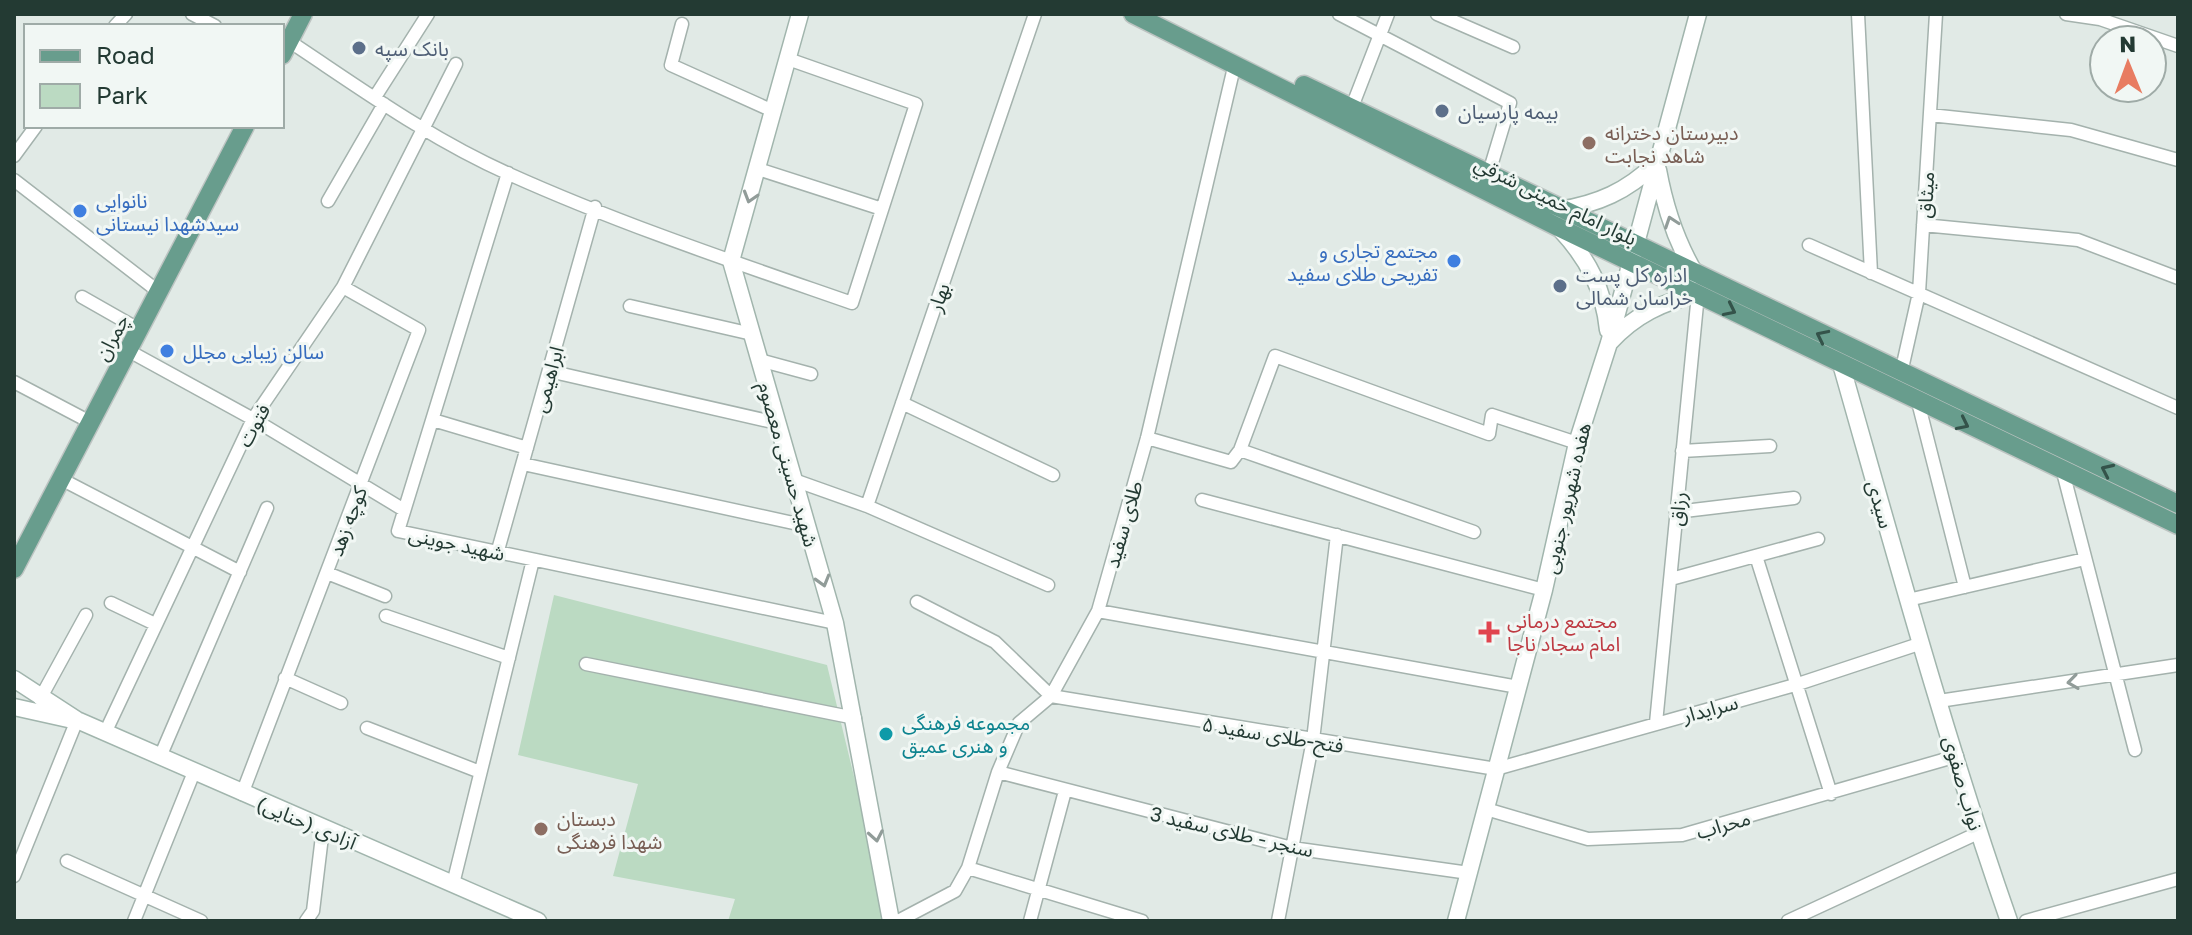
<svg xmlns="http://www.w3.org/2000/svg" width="2192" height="935" viewBox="0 0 2192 935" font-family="'Golos Text','Noto Sans Arabic',sans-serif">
<rect width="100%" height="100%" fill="#e1eae6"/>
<path fill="#bbdac2" d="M554 595 827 665 889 921H728L735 899 613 876 638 784 518 755Z"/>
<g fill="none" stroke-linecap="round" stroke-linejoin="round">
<g stroke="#a4b2ad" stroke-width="15">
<path id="street" d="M192 14 215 26
M1339 14 1510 103 1488 176
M1437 14 1513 47
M1858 14 1871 273
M2066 14 2100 19 2178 46
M682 24 671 65 773 111
M115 26 126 14
M289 41C360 88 430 139 509 174 620 224 737 263 852 303L916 104 788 59
M375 97 428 14
M1352 107 1388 14
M1930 115 2071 130 2178 160
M14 156 36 126
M758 169 882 209
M508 173 398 531 835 623
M14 180 159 292
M328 201 384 104
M1923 225 2078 240 2178 278
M1809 245 2178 408
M82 297 140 330
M630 306 752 334
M129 351 253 419 404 510
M759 360 811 374
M549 371 777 423
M1901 373 1919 293 1936 14
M14 382 90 422
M1918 402 1965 587
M902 403 1053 475
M433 420 527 448
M1147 438 1231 462 1240 450 1275 356 1489 434 1492 415 1577 443
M1240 450 1474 532
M1682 451 1770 446
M523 464 807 526
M2063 472 2135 750
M61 479 240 572
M794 480 867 506 1035 14
M1202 500 1544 590
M867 506 1048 585
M1676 512 1794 498
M498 550 595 207
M1756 556 1831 794
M327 573 385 596
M1671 579 1818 539
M1908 600 2085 559
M917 602 995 642 1051 696 1496 769 1795 685 1922 643
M111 603 155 624
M1098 611 1518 687
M386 616 509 658
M586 664 855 718
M285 678 341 703
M40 699 86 615
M1939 701 2178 665
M1656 723 1698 294
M367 728 480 772
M105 733 253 419 343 287 456 64
M160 757 267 508
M998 772 1292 848 1469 873
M242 794 419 330 343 287
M1486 809 1588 839 1682 835 1957 756
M67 861 201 921
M968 868 1142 921
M14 876 77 720
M453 884 533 560
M134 921 194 772
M306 921 313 911 323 828
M898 921 955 891 968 868 998 772 1019 723 1051 696 1098 611 1147 438 1235 63
M1030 921 1065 791
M1278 921 1313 740 1337 535
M1788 921 1978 833
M2026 921 2178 879"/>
</g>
<g stroke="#a1b5ad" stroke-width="19">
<path id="secondary" d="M800 14 731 261 835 623 891 921
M1658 170C1665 208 1676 242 1696 275
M1559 210C1598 204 1627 191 1655 164
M1561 230C1588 259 1604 290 1608 330
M1610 342C1635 315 1662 302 1698 294
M1841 364C1894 550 1945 738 2009 921
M14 679 77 720 538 921
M14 707 68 719
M1456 921 1544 590 1577 443 1609 343 1698 14"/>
</g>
<g stroke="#bdc4c2" stroke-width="21">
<path id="primary" d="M1133 14 1558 227 2178 525
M282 55 303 14
M1304 85 2178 504
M14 569 245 126"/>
</g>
<use href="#street" stroke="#fff" stroke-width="12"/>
<use href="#secondary" stroke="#fff" stroke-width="16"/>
<use href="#primary" stroke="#689d8d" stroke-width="18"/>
</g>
<defs><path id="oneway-chevron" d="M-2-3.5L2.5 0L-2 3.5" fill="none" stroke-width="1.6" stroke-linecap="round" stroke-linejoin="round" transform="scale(2)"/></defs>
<g stroke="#919c99">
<use href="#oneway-chevron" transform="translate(750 197) rotate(107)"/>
<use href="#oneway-chevron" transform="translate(1671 222) rotate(-109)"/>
<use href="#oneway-chevron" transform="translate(823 581) rotate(74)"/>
<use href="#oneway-chevron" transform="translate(2073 682) rotate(172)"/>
<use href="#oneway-chevron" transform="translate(876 836) rotate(80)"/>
</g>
<g stroke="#34534a">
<use href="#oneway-chevron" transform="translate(1730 310) rotate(26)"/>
<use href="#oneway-chevron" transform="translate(1822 336) rotate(-154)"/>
<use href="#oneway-chevron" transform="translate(1963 424) rotate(26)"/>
<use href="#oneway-chevron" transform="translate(2107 470) rotate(-155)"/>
</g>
<g fill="#5c6f8a" stroke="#f1f7f4" stroke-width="3">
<circle cx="359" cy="48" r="8"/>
<circle cx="1442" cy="111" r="8"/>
<circle cx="1560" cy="286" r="8"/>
</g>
<g fill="#8d6e63" stroke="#f1f7f4" stroke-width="3">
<circle cx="1589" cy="143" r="8"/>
<circle cx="541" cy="829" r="8"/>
</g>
<g fill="#3f7fe0" stroke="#f1f7f4" stroke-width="3">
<circle cx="80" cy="211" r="8"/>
<circle cx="1454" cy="261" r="8"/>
<circle cx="167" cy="351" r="8"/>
</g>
<path fill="#e0444e" stroke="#f1f7f4" stroke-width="3" d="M1485 620h8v8h8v8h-8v8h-8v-8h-8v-8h8z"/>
<circle fill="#0f9aa8" stroke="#f1f7f4" stroke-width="3" cx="886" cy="734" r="8"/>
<g text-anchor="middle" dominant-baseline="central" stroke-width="6" stroke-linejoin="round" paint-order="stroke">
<g font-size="20" fill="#4e5e75" stroke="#f1f7f4" text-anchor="start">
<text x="375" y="48">بانک سپه</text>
<text x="1458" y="111">بیمه پارسیان</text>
<text x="1576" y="274">اداره کل پست<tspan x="1576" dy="23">خراسان شمالی</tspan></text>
</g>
<g font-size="20" fill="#785e54" stroke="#f1f7f4" text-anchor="start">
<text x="1605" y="132">دبیرستان دخترانه<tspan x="1605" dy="23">شاهد نجابت</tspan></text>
<text x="557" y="818">دبستان<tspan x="557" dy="23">شهدا فرهنگی</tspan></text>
</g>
<g font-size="20" fill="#233a33" stroke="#f1f7f4">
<text transform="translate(1925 195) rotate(-87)">میثاق</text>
<text transform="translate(1556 200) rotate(26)">بلوار امام خمینی شرقي</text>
<text transform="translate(938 297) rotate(-71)">بهار</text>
<text transform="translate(111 337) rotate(-62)">چمران</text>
<text transform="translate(547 379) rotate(-74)">ابراهیمی</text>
<text transform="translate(253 425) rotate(-61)">فتوت</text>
<text transform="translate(789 464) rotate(74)">شهید حسینی معصوم</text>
<text transform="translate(1566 498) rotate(-77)">هفده شهریور جنوبی</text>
<text transform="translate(1881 504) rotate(74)">سیدی</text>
<text transform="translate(1677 509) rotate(-85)">رزاق</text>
<text transform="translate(347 521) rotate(-69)">کوچه زهد</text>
<text transform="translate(1123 524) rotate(-74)">طلای سفید</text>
<text transform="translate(457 543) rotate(12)">شهید جوینی</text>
<text transform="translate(1710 708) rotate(-15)">سرایدار</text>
<text transform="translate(1273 734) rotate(9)">فتح-طلای سفید ۵</text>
<text transform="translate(1964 783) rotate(74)">نواب صفوی</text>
<text transform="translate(307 822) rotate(23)">آزادی (حنایی)</text>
<text transform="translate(1723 824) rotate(-16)">محراب</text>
<text transform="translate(1232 831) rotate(13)">سنجر - طلای سفید 3</text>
</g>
<g font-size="20" fill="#366cbe" stroke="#f1f7f4" text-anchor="start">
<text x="96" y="200">نانوایی<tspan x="96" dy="23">سیدشهدا نیستانی</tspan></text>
<text x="1438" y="250" text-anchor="end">مجتمع تجاری و<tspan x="1438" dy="23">تفریحی طلای سفید</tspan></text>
<text x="183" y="351">سالن زیبایی مجلل</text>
</g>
<g font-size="20" fill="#be3a42" stroke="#f1f7f4" text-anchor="start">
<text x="1507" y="620">مجتمع درمانی<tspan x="1507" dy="23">امام سجاد ناجا</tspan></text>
</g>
<g font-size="20" fill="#0d838f" stroke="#f1f7f4" text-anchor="start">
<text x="902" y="722">مجموعه فرهنگی<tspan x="902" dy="23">و هنری عمیق</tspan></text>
</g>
</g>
<rect width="2192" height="935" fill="none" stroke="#233a33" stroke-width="32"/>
<rect x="24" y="24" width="260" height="104" fill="#f1f7f4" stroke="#9faba7" stroke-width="2"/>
<rect x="40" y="50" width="40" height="12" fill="#689d8d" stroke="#9faba7" stroke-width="2"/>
<text x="96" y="64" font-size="24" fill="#233a33">Road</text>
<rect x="40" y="84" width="40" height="24" fill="#bbdac2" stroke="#9faba7" stroke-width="2"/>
<text x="96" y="104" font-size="24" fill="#233a33">Park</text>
<g transform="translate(2128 64) rotate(359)"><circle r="38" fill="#f1f7f4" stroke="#9faba7" stroke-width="2"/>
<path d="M0-6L14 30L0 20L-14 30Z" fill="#e87c61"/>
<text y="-12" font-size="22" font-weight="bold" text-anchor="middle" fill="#233a33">N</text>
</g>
</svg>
